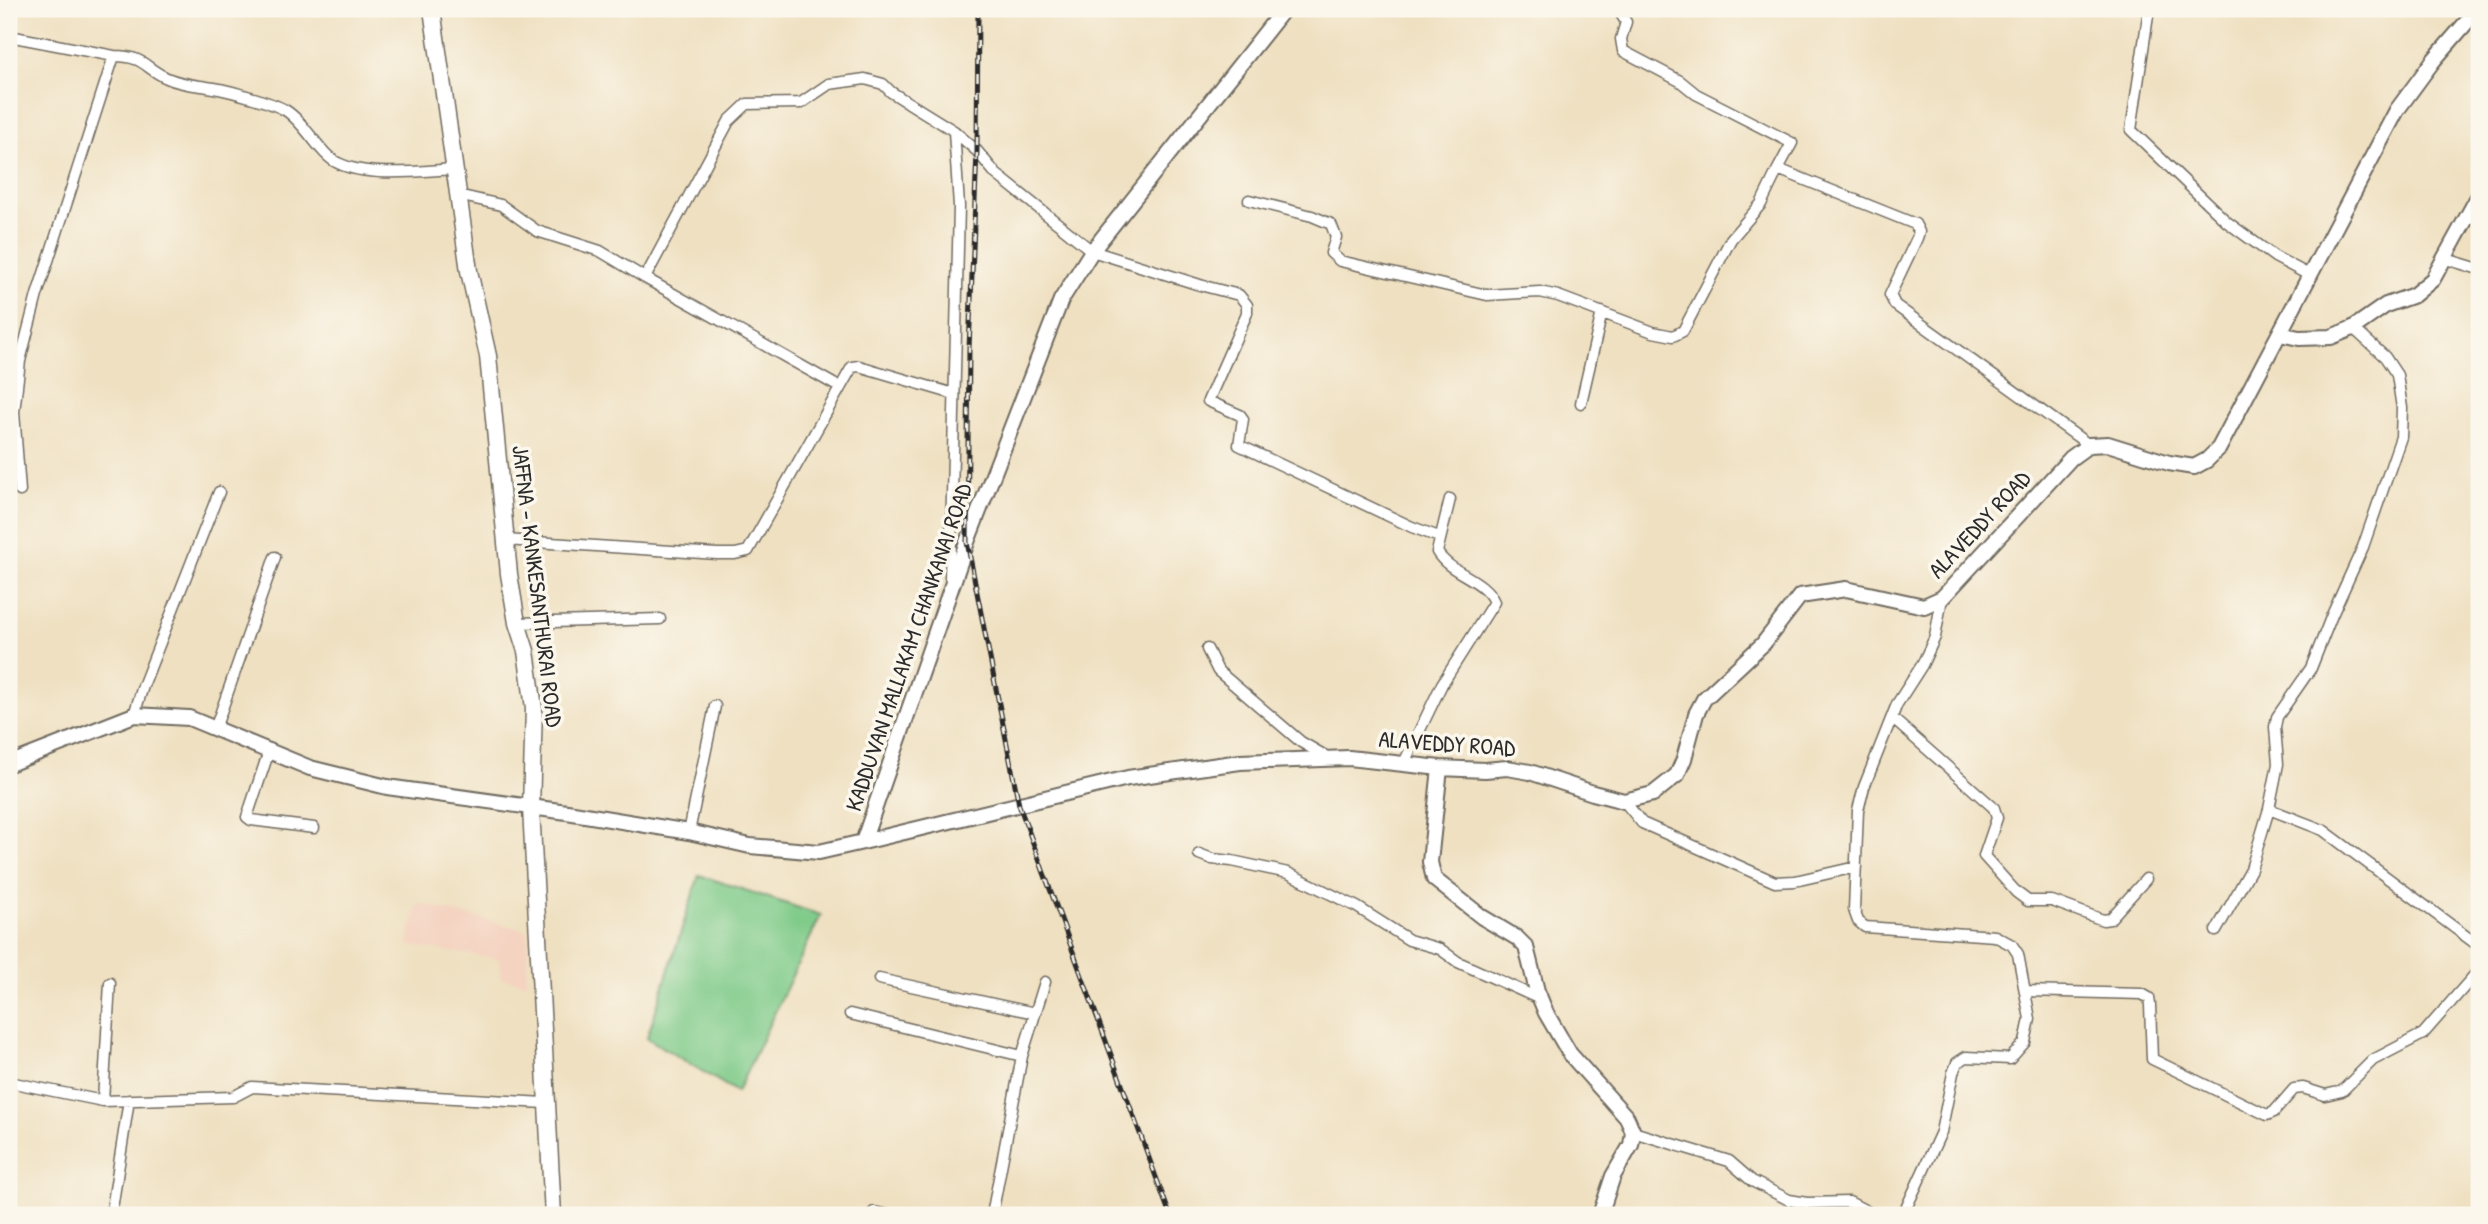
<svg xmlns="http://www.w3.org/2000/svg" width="2488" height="1224" viewBox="0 0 2488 1224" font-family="'Patrick Hand',sans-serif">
<rect width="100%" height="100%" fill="#fbf7ec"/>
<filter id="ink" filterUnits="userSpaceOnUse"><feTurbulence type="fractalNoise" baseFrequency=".0143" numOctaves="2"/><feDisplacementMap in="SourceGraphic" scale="14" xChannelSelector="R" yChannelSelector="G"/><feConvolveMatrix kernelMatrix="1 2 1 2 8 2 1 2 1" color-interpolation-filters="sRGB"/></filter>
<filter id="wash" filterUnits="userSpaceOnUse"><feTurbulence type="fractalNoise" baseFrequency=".00686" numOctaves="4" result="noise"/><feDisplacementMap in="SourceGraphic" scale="28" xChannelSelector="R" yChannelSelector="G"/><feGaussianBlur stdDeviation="1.57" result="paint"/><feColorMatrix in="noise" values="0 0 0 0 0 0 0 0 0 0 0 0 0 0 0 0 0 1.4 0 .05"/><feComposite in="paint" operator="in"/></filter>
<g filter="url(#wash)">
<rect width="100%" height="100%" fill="#efe0c1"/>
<path fill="#f4d3c1" d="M418 903 528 931 526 983 501 978 499 959 407 945Z"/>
<path fill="#7eca88" stroke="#547a5a" stroke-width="2" d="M699 875 821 915 737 1092 647 1038Z"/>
</g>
<g filter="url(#ink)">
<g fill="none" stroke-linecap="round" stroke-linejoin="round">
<g stroke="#706a60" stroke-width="13">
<path id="street" d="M1618 9 1626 22 1621 39 1623 51 1680 81 1696 94 1792 143 1778 169 1915 224 1919 232 1917 238 1890 295 1895 305 2089 445
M2149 9 2131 130 2227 222 2275 257 2311 276
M9 36 114 56C145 56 144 68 167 78 182 85 198 85 214 88 231 91 271 102 285 110 305 122 320 155 338 163 368 178 421 171 454 169
M458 195 501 205 537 231 600 251 645 278 729 121 747 104 801 103 829 84 865 79 883 84 891 92 954 131 977 151 996 174 1092 251 1200 285 1239 295 1247 305V313L1208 401 1240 415 1243 419 1239 445 1412 527 1439 537
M1249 200 1312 216 1331 224 1336 237 1331 253 1340 261 1487 295 1540 292 1558 296 1653 332 1673 336 1683 331 1731 239 1761 204 1778 169
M2446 259 2479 269
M645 278 839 387
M1581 403 1602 312
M20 491 14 412 20 361 37 295 114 56
M505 540 717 554H735L748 551 852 367 859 366 954 394
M950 578 959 206 954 131
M517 623 660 619
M1207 649 1218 671 1301 742 1327 757
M134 715 143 686 219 492
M1892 718 1994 808 1997 818 1984 856 2016 892 2028 901H2052L2103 920 2110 919 2146 879
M215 729 275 557
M269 751 247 817 251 820 314 828
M1403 765 1442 684 1494 602C1484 578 1450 574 1437 552L1450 499
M1624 801 1642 823 1775 882 1795 881 1856 867
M2269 809 2323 830 2479 946
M689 832 715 706
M1199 854 1212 859 1232 861 1288 873 1357 907 1409 940 1440 949 1458 962 1540 999
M2216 931 2251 869 2269 809 2278 764 2275 727 2277 717 2311 668 2332 615 2363 547 2401 437 2402 408 2397 375 2385 357 2353 328
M879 979 1035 1013
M2025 991 2142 994 2149 998 2150 1005 2152 1059 2267 1115 2274 1112 2294 1089 2303 1088 2325 1095 2342 1091 2373 1060 2423 1034 2479 970
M850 1014 1022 1056
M9 1082 103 1101 233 1097 252 1087 545 1103
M103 1101 110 983
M1633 1132 1729 1161 1752 1181 1789 1200 1807 1203 1849 1202 1874 1215
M874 1212 888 1215
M111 1215 129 1100
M992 1215 1022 1056 1045 982
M1903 1215 1941 1132 1953 1073 1957 1063 1966 1057 2010 1059 2025 1042 2030 1019 2018 954 2012 945 1995 936 1865 927 1858 921 1854 910 1858 810 1864 787 1897 704 1922 665 1935 637 1942 598"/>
</g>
<g stroke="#706a60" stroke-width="18">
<path id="secondary" d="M2280 334 2299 338 2331 337 2353 328 2386 305 2414 295 2433 279 2479 195
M9 764 134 715 189 718 310 768 387 787 567 812 689 832 750 846 819 852 863 842 967 542 1061 300 1092 251 1284 9
M1440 768 1430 862 1434 879 1482 917 1517 938 1526 947 1537 991 1546 1013 1570 1054 1627 1118 1633 1132 1631 1145 1613 1176 1600 1215
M863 842 1128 778 1240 762 1349 758 1440 768 1485 770 1507 768 1530 772 1593 793 1624 801 1653 794 1677 775 1684 759 1696 714 1704 699 1763 644 1800 596 1846 589 1924 606 1942 598 2071 458 2089 445 2108 444 2169 463 2194 467 2207 460 2219 448 2397 110 2433 61 2478 9"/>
</g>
<g stroke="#706a60" stroke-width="19">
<path id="primary" d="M432 9 469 271 488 356 509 574 517 623 526 651 534 708 531 808 553 1215"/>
</g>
<use href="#street" stroke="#fff" stroke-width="10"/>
<use href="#secondary" stroke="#fff" stroke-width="14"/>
<use href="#primary" stroke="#fff" stroke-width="16"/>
<g stroke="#2b2b2b" stroke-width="5">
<path id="rail" d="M978 9 977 151 969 349 967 542 1019 805 1170 1215"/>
</g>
<use href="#rail" stroke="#fbf7ec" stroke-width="2.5" stroke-dasharray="8" stroke-linecap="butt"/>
</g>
</g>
<g text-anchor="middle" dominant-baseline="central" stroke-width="7" stroke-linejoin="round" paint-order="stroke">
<g font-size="23" fill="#2b2b2b" stroke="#fbf7ec">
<text transform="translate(1979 524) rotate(-47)">ALAVEDDY ROAD</text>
<text transform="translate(538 586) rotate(83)">JAFFNA - KANKESANTHURAI ROAD</text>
<text transform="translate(908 647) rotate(-71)">KADDUVAN MALLAKAM CHANKANAI ROAD</text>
<text transform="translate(1447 743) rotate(4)">ALAVEDDY ROAD</text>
</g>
</g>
<rect width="2488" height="1224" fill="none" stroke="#fbf7ec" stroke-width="35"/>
</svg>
